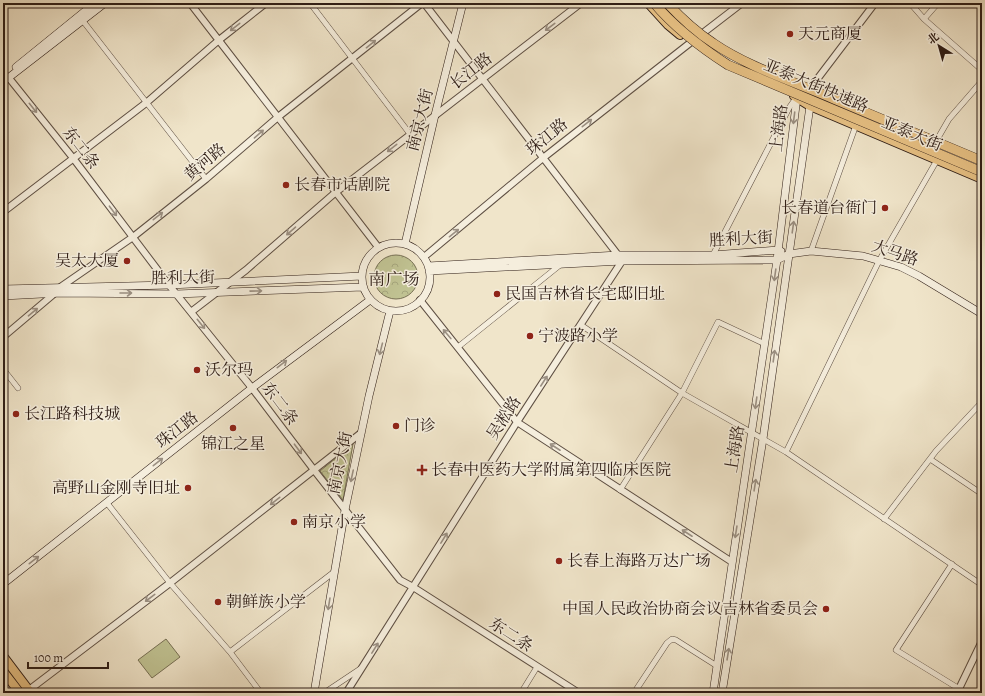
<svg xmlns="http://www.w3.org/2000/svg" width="985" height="696" viewBox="0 0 985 696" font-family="Alegreya,'Noto Serif SC',serif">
<defs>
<pattern id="park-crowns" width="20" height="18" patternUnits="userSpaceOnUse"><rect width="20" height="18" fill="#c0c292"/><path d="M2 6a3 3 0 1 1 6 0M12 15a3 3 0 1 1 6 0" fill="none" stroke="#a5a67d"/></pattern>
</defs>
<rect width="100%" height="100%" fill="#f0e5ca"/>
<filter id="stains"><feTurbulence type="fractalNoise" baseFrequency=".005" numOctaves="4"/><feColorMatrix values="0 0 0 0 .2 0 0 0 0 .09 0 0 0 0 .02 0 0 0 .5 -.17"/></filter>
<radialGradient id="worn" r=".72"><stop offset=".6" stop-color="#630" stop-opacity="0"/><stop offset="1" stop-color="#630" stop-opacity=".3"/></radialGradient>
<path fill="url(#park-crowns)" stroke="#777054" d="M374 277a22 22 0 1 1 44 0a22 22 0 1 1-44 0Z
M353 444 343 500 320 471Z"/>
<path fill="#c0c292" stroke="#777054" d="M166 639 180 657 152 678 138 660Z"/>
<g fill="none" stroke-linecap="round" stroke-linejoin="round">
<g stroke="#5e4f43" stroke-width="6">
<path id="minor" d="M310 3 410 134
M910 3 924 19 982 70
M924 19 938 3
M83 21 206 179
M938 138 949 119 982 81
M811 251 856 125
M713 255 789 108 796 98
M581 325 682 393 786 452 982 585
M458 347 560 265
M3 369 18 388
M786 452 879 261 937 160
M930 459 982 494
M620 490 682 393 718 322 765 344
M107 503 170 583 230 652 261 693
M884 519 936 451 982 402
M952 564 896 650 966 693
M230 652 334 572
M324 693 360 669
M521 693 537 667
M634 693 667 643 672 639 676 640 717 666"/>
</g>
<g stroke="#5e4f43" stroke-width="8">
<path id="tertiary" d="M190 3 378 247
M424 3 618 255
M703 33 742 3
M9 78 73 158 169 285 252 388 314 470 400 580 413 587 579 693
M812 86 875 3
M3 212 146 103 219 40 266 3
M424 257 543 158 690 43
M420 300 517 422 732 562
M191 312 246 270 336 192 581 3
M3 337 55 293 59 288 133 237 206 179 278 117 422 3
M25 693 170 583 361 433
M346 693 517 422 622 261
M957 693 982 641"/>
</g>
<g stroke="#2e1d16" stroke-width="8">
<path id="secondary" d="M16 67 95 3
M3 82 105 3
M362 277a34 34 0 1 1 68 0a34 34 0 1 1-68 0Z
M405 244 435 115 463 3
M428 266 618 255H713L778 250 781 251
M429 271 622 261 777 260 789 254 811 251 863 256 901 267 919 276 982 314
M3 289 169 285 362 276
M3 296 61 293 176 294 363 287
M3 584 252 388 370 300
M314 693 345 510 369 396 390 311
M713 693 777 260 797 97 800 95
M722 693 763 439 810 106 812 86"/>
</g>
<g stroke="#2e1d16" stroke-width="10">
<path id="primary" d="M648 3 668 25 680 35
M794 96 810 106 982 179
M3 656 31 693
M3 671 20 693"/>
</g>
<use href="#minor" stroke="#f5eedd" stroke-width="5"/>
<use href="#tertiary" stroke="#f5eedd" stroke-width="6"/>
<use href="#secondary" stroke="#f5eedd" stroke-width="7"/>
<use href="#primary" stroke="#e8c285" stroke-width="8"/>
<g stroke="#2e1d16" stroke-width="10" stroke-linecap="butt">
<path id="trunk-bridge" d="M654 3C675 28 700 47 728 65L982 172
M667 3C681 18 696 32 713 43 748 67 795 82 834 99 883 120 933 140 982 161"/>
</g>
<use href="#trunk-bridge" stroke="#e8c285" stroke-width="9"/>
</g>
<defs><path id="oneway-shaft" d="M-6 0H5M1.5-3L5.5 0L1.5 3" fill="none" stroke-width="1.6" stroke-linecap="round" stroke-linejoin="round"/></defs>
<g stroke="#9b9083">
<use href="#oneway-shaft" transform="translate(235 27) rotate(142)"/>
<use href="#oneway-shaft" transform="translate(550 27) rotate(143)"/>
<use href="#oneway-shaft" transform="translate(371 44) rotate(-39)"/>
<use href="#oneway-shaft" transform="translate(33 108) rotate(51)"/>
<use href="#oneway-shaft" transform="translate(794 118) rotate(97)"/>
<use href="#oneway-shaft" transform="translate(587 123) rotate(-38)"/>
<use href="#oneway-shaft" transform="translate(259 134) rotate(-41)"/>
<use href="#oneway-shaft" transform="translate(392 148) rotate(142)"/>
<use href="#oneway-shaft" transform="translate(113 211) rotate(53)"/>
<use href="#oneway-shaft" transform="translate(158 216) rotate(-38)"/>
<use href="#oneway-shaft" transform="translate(793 227) rotate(-82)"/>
<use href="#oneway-shaft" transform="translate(291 231) rotate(139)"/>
<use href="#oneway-shaft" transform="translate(454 233) rotate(-39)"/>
<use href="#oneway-shaft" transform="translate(775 275) rotate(98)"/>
<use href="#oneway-shaft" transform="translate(256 291) rotate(-1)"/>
<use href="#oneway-shaft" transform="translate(126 293)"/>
<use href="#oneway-shaft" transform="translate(33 312) rotate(-40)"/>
<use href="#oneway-shaft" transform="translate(201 324) rotate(51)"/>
<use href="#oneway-shaft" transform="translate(447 334) rotate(-130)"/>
<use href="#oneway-shaft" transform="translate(381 349) rotate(104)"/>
<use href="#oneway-shaft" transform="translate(774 356) rotate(-82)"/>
<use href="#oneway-shaft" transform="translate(282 364) rotate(-38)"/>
<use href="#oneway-shaft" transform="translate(544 381) rotate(-57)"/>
<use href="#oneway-shaft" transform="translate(756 403) rotate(98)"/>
<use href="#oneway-shaft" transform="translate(555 447) rotate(-147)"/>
<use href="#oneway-shaft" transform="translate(298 449) rotate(53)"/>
<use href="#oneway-shaft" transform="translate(158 462) rotate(-38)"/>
<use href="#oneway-shaft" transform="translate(352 476) rotate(102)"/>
<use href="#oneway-shaft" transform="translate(755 485) rotate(-81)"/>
<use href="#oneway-shaft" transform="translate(275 501) rotate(142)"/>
<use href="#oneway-shaft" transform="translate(736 532) rotate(99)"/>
<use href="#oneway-shaft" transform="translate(687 533) rotate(-147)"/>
<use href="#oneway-shaft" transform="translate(444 538) rotate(-58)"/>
<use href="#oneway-shaft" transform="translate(34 560) rotate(-38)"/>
<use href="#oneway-shaft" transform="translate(150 598) rotate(143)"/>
<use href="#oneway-shaft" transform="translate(329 604) rotate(99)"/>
<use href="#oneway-shaft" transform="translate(375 648) rotate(-58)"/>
<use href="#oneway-shaft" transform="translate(728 654) rotate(-81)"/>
</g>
<g fill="#8f2418" stroke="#f5eedd" stroke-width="1.5">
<circle cx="790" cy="34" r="4"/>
<circle cx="286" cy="185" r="4"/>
<circle cx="885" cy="208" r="4"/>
<circle cx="127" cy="261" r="4"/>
<circle cx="497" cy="294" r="4"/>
<circle cx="530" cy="336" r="4"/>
<circle cx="197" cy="370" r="4"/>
<circle cx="16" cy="414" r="4"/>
<circle cx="396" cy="426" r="4"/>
<circle cx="233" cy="428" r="4"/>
<path d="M420 464h4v4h4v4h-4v4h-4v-4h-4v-4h4z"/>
<circle cx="188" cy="488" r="4"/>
<circle cx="294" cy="522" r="4"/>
<circle cx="559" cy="561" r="4"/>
<circle cx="218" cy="602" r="4"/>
<circle cx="826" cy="609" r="4"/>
</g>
<g text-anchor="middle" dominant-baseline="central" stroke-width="3" stroke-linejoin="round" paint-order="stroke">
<g font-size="16" fill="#2e1d16" stroke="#f5eedd" text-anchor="start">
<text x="798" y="34">天元商厦</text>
<text x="294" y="185">长春市话剧院</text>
<text x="877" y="208" text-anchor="end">长春道台衙门</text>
<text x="119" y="261" text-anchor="end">吴太大厦</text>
<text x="505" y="294">民国吉林省长宅邸旧址</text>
<text x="538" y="336">宁波路小学</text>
<text x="205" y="370">沃尔玛</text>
<text x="24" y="414">长江路科技城</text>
<text x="404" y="426">门诊</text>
<text x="233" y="444" text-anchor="middle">锦江之星</text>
<text x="431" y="470">长春中医药大学附属第四临床医院</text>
<text x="180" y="488" text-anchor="end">高野山金刚寺旧址</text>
<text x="302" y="522">南京小学</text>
<text x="567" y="561">长春上海路万达广场</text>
<text x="226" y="602">朝鲜族小学</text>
<text x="818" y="609" text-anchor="end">中国人民政治协商会议吉林省委员会</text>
</g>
<g font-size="16" fill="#2e1d16" stroke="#f5eedd">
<text transform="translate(471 71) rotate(-38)">长江路</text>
<text transform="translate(816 86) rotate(23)">亚泰大街快速路</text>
<text transform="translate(420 120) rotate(-76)">南京大街</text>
<text transform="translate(779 128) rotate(-83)">上海路</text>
<text transform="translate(912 134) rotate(23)">亚泰大街</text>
<text transform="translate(547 137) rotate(-39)">珠江路</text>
<text transform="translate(81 148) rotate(52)">东二条</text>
<text transform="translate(205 162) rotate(-40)">黄河路</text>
<text transform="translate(741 239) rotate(-3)">胜利大街</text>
<text transform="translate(895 253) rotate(19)">大马路</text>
<text transform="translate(183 278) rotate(-1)">胜利大街</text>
<text transform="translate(280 404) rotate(53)">东二条</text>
<text transform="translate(504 418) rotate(-57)">吴淞路</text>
<text transform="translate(177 430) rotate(-38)">珠江路</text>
<text transform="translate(735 449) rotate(-81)">上海路</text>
<text transform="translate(340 463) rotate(-78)">南京大街</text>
<text transform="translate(511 635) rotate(33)">东二条</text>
</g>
<g font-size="17" fill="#2e1d16" stroke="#f5eedd">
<text x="394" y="279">南广场</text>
</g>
</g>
<rect width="985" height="696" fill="none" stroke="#f0e5ca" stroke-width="16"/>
<rect x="4" y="4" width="977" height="688" fill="none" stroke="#2e1d16" stroke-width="2"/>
<rect x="8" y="8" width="969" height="680" fill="none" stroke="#2e1d16"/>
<g transform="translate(939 46) rotate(323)" stroke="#f5eedd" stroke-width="3" paint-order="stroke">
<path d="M0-3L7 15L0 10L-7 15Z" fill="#2e1d16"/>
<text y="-6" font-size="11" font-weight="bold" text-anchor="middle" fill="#2e1d16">北</text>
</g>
<path d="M28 662v6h80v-6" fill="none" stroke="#2e1d16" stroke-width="2"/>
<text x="34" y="662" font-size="12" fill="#2e1d16" stroke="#f5eedd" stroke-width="3" paint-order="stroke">100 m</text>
<rect width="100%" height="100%" filter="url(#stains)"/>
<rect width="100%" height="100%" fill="url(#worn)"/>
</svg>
